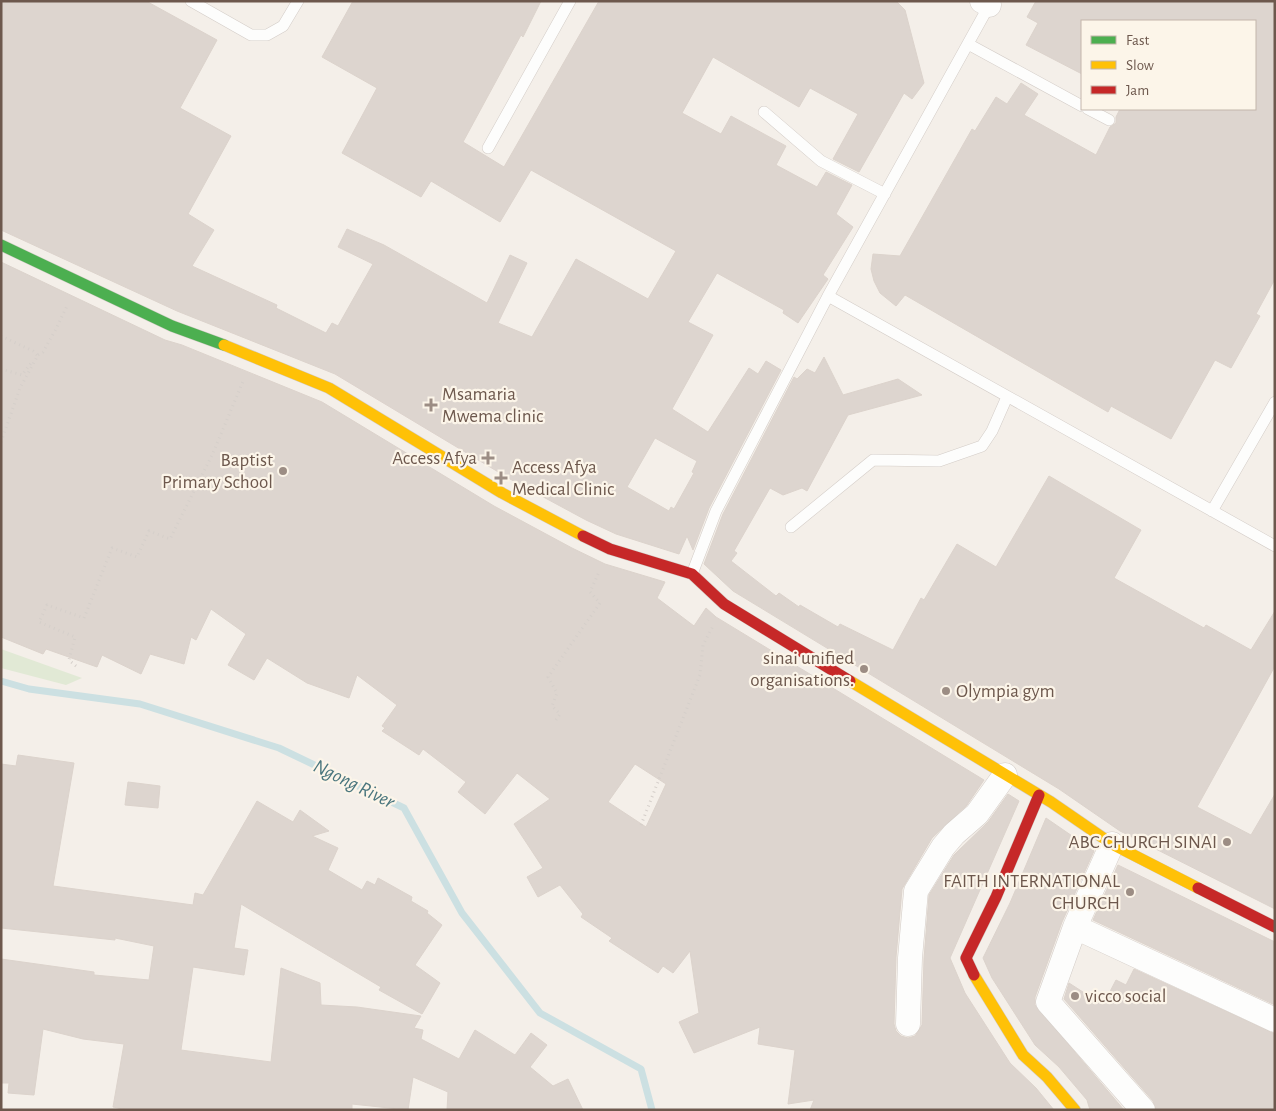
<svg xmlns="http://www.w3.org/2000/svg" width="1276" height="1111" viewBox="0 0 1276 1111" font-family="'Alegreya Sans',sans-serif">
<rect width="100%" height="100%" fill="#f4efe9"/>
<path fill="#e1e9d5" d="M1 649 82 678 66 685 1 668Z"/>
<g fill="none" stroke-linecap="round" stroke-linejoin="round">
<path stroke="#cce0e2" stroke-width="7" d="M1 681 29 689 140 704 279 748 404 808 462 913 540 1013 641 1069 652 1110"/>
</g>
<path fill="#ddd5cf" stroke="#dcd3cc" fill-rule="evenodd" d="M1 1H146L217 40 180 108 231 136 188 214 214 230 192 266 277 305 276 308 326 333 332 323 338 326 373 264 338 247 347 229 384 245 487 303 510 255 527 263 498 323 532 337 576 259 648 299 676 251 531 170 500 222 431 181 421 197 342 153 377 88 322 57 353 1H541L523 37 521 35 463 142 504 167 599 1H896L905 10 924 83 912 99 904 93 859 172 833 159 858 114 810 88 799 107 713 57 682 113 721 134 731 116 786 146 776 165 817 187 826 172 852 185 836 214 853 227 823 275 828 279 798 323 783 313 784 310 717 273 688 322 713 335 672 409 708 432 749 368 758 374 766 361 781 370 709 508 693 550 687 536 679 554 616 534 586 520 510 479 335 374 177 311 1 230ZM655 438 697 461 692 472 694 473 674 509 671 507 669 511 627 487Z
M1036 1H1275V279L1256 314 1260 316 1231 368 1215 360 1171 439 1111 406 1108 412 905 295 896 306 880 293 874 281 871 269 873 254 900 256 972 129 975 131 996 97 1007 104 1021 83 1038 94 1024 115 1096 155 1110 127 1116 123V117L1120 109H1255V21H1082V74L1026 45 1038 23 1027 17Z
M1 262 165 340 182 345 322 402 494 506 572 548 605 564 665 582 657 598 694 626 706 608 716 617 984 780 967 805 932 838 902 889 896 957 894 1024 896 1031 901 1036 908 1038 915 1036 922 1025 924 959 929 895 954 855 988 822 1008 794 1019 801 950 958 965 993 1010 1063 1036 1088 1054 1110H810L814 1100 788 1104 795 1050 758 1044 760 1027 694 1053 679 1022 699 1013 690 951 673 973 663 966 658 973 609 941 612 938 581 917 583 914 560 885 538 897 527 877 543 868 514 824 550 799 517 773 485 814 458 792 466 782 423 749 419 755 382 731 385 728 382 726 397 705 357 675 349 698 307 683 267 658 254 680 228 665 246 634 211 609 196 640 191 637 184 664 150 654 141 674 102 655 97 667 46 649 43 654 1 637ZM635 764 666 784 646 827 608 802Z
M824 357 843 395 898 379 922 395 848 415 807 491 802 488 783 495 770 488 734 551 737 553 731 561 776 596 779 593 799 607 800 605 838 627 840 624 893 650 921 598 924 600 957 544 996 567 1049 476 1141 530 1114 578 1204 628 1206 625 1251 650 1275 611V666L1197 807 1251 835 1275 794V909L1120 831 1059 789 733 591 704 564 723 514 794 377 797 379 807 369 815 373Z
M18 755 74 763 53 886 193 905 195 893 203 895 257 801 293 822 300 810 329 831 312 836 338 848 328 870 362 890 367 881 375 885 378 878 412 897 411 901 428 911 427 913 442 925 415 965 440 983 422 1014 379 990 381 987 241 904 234 948 248 950 244 975 193 967 181 1050 271 1062 281 968 320 983 321 1005 357 1007 421 1016 414 1028 423 1030 421 1039 459 1059 475 1030 515 1055 531 1033 547 1045 530 1067 553 1086 568 1079 583 1110H447L448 1092 413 1077 408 1110 352 1104V1110H128L113 1107 124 1044 83 1039 43 1029 34 1095 8 1093 9 1083H1V959L94 972V975L149 980 154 946 115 938V940L1 928V764L16 766Z
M128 782 160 786 158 808 125 805Z
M1046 818 1094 851 1062 922 1035 997V1005L1124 1110H1090L1087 1100 1059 1067 1035 1045 992 978 983 958 1010 903Z
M1118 865 1275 942V1005L1093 920Z
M1134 969 1275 1034V1110H1156L1153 1101 1064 999 1069 983 1103 1005 1116 980 1126 985Z"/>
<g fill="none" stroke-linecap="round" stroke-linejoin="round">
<g stroke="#d3ccc7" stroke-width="12">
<path id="lane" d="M191 1 251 35H267L283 26 298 1
M968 44 1082 106
M1088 109 1109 120
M764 112 821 161 885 194
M488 148 570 1
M828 296 1275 546
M1212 511 1275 402
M791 527 873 460 939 461 982 446 992 431 1007 397
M692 574 716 511 828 296 991 2"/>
</g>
<g stroke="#d3ccc7" stroke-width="25">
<path id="street" d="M982 1 989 5
M1112 844 1075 927 1048 1002 1143 1110
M1075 927 1275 1020
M908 1024 910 958 916 891 943 847 954 834 977 814 1005 775"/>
</g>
<g stroke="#d2ccc6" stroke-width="12">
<path id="fast" d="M1 245 172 326 224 345"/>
</g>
<g stroke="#d2ccc6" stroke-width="12">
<path id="slow" d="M224 345 329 388 502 493 583 536
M850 681 1051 802 1112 844 1198 888
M974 975 1023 1055 1047 1077 1075 1110"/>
</g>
<g stroke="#d2ccc6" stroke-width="12">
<path id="jam" d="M583 536 610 549 692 574 724 604 850 681
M1198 888 1275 927
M974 975 966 958 996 897 1039 795"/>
</g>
<path stroke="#d5cfca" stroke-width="3" stroke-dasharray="1 4" stroke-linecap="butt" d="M1 336 33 351 37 355
M1 369 22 375 32 362
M1 442 20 388 38 355 43 352 56 329 68 304
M76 666 69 660 75 637 39 622 47 605 84 618 112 548 137 557 149 531 170 539 213 453 244 379
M556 720 560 714 552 706 557 693 548 677 600 603 590 592 599 572
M641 825 700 675 703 645 713 626"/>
<use href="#lane" stroke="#fdfdfc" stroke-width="11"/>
<use href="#street" stroke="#fdfdfc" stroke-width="24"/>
<use href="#fast" stroke="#4caf50" stroke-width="11"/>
<use href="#slow" stroke="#ffc107" stroke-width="11"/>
<use href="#jam" stroke="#c62828" stroke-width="11"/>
</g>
<g fill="#9c8d84" stroke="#fcf5e9" stroke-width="2">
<path d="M428.5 397.5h5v5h5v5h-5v5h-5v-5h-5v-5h5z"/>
<path d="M485.5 450.5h5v5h5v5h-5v5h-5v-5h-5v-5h5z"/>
<circle cx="283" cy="471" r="5"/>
<path d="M498.5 470.5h5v5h5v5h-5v5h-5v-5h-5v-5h5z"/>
<circle cx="864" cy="669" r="5"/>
<circle cx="946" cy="691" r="5"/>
<circle cx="1227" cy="842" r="5"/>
<circle cx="1130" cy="892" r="5"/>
<circle cx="1075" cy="996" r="5"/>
</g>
<g text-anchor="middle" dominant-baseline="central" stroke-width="4.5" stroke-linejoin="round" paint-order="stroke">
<g font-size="19" fill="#6d584d" stroke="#fcf5e9" text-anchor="end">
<text x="442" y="394" text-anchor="start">Msamaria<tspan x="442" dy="22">Mwema clinic</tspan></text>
<text x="477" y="458">Access Afya</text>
<text x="273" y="460">Baptist<tspan x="273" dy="22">Primary School</tspan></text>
<text x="512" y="467" text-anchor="start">Access Afya<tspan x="512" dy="22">Medical Clinic</tspan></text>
<text x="854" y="658">sinai unified<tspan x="854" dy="22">organisations.</tspan></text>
<text x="956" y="691" text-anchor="start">Olympia gym</text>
<text x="1217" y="842">ABC CHURCH SINAI</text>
<text x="1120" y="881">FAITH INTERNATIONAL<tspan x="1120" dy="22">CHURCH</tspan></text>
<text x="1085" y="996" text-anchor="start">vicco social</text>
</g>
<g font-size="20" font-style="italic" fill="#4a767e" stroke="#fcf5e9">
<text transform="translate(354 784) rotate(26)">Ngong River</text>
</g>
</g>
<rect width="1276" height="1111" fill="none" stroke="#6d584d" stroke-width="5"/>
<rect x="1081" y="20" width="175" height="90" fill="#fcf5e9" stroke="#c3b6ab"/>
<rect x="1091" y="36" width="25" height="8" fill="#4caf50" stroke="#c3b6ab"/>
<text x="1126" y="45" font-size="15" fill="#6d584d">Fast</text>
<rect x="1091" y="61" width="25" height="8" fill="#ffc107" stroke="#c3b6ab"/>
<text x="1126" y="70" font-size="15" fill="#6d584d">Slow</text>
<rect x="1091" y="86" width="25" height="8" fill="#c62828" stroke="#c3b6ab"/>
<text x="1126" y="95" font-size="15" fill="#6d584d">Jam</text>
</svg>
